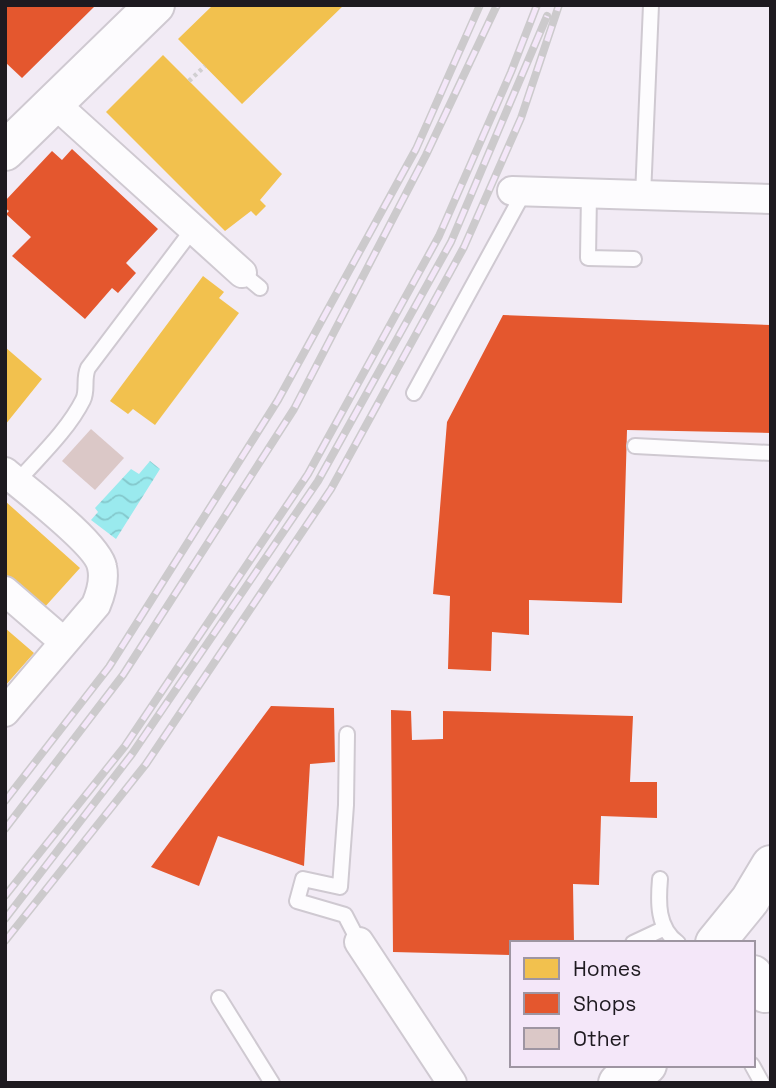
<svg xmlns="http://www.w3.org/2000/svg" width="776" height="1088" viewBox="0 0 776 1088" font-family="'Space Grotesk',sans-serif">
<defs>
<pattern id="water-waves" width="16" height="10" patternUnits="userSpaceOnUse" patternTransform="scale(1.75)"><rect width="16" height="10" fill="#9aeaee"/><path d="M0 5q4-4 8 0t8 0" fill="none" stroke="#84c8cc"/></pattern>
</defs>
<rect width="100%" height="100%" fill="#f2ebf5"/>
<path fill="url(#water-waves)" d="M150 461 160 469 116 539 91 520 98 512 95 508 131 469 139 474Z"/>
<path fill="#f2c14e" d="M213 5H344L242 104 178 39Z
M163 55 282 174 260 200 266 206 256 216 251 211 225 231 106 112Z
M203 276 224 292 219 298 239 313 155 425 133 409 128 414 110 401Z
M5 347 42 379 5 425Z
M5 501 80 568 43 609 5 576Z
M5 628 34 653 5 686Z"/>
<path fill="#e4572e" d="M5 5H96L22 78 5 62Z
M72 149 158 229 126 263 136 273 118 293 112 288 85 319 12 256 31 237 6 214 9 211 5 208V201L52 151 62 160Z
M503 315 771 325V433L627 430 622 603 529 600V635L492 632 491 671 448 669 450 596 433 594 447 422Z
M271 706 334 708 335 762 310 764 304 866 218 836 199 886 151 867Z
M391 710 411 711 412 740 443 739V711L633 716 630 782H657V818L601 816 599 885 573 884 574 943H512V955L393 952Z"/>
<path fill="#dbc8c7" d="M91 429 124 458 95 490 62 461Z"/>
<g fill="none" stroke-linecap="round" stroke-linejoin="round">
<g stroke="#cfc9d1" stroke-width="18">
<path id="lane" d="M589 194 588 258 634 259
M643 196 651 5
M242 273 260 288
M414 393 524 192
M635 446 771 453
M17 482C39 457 68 430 83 400 88 390 83 379 88 368L193 229
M347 734 346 805 340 887 303 879 297 901 345 915 359 942
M660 879C658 902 657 928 678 943
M633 943 665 928
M219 998 272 1083
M752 1065 762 1083"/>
</g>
<g stroke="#cfc9d1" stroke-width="32">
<path id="street" d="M53 102 242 273
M512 191 771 199
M5 472C26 490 98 544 102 567 105 580 101 593 96 605L5 712
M5 591 64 642
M359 942 452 1083"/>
</g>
<g stroke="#cfc9d1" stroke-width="42">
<path id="secondary" d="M715 943 750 900 771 865
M753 975 765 993
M618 1083 647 1065"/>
</g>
<g stroke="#cfc9d1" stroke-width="42">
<path id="primary" d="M5 151 155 5"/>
</g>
<path stroke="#d1cfd1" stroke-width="4.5" stroke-dasharray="3.5 3.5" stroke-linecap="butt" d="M189 81 205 66"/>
<use href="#lane" stroke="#fdfcfe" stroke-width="14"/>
<use href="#street" stroke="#fdfcfe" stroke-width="28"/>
<use href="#secondary" stroke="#fdfcfe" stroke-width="38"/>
<use href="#primary" stroke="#fdfcfe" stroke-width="38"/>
<g stroke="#cccacc" stroke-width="8">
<path id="rail" d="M5 801 109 667 278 400 416 149 480 5
M5 829 123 675 294 409 426 155 497 5
M5 896 125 746 308 474 439 236 511 72 537 5
M5 919 132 754 318 481 451 242 547 16
M5 941 146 764 331 489 464 247 521 118 559 5"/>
</g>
<use href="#rail" stroke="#f4e7f9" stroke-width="5" stroke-dasharray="16" stroke-linecap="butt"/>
</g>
<rect width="776" height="1088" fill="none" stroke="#1e1a20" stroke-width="14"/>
<rect x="510" y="941" width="245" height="126" fill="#f4e7f9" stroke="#9e95a2" stroke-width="2"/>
<rect x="524" y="958" width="35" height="21" fill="#f2c14e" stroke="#9e95a2" stroke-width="2"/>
<text x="573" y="976" font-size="21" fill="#1e1a20">Homes</text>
<rect x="524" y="993" width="35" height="21" fill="#e4572e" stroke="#9e95a2" stroke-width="2"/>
<text x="573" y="1011" font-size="21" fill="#1e1a20">Shops</text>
<rect x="524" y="1028" width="35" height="21" fill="#dbc8c7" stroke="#9e95a2" stroke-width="2"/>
<text x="573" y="1046" font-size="21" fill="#1e1a20">Other</text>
</svg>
